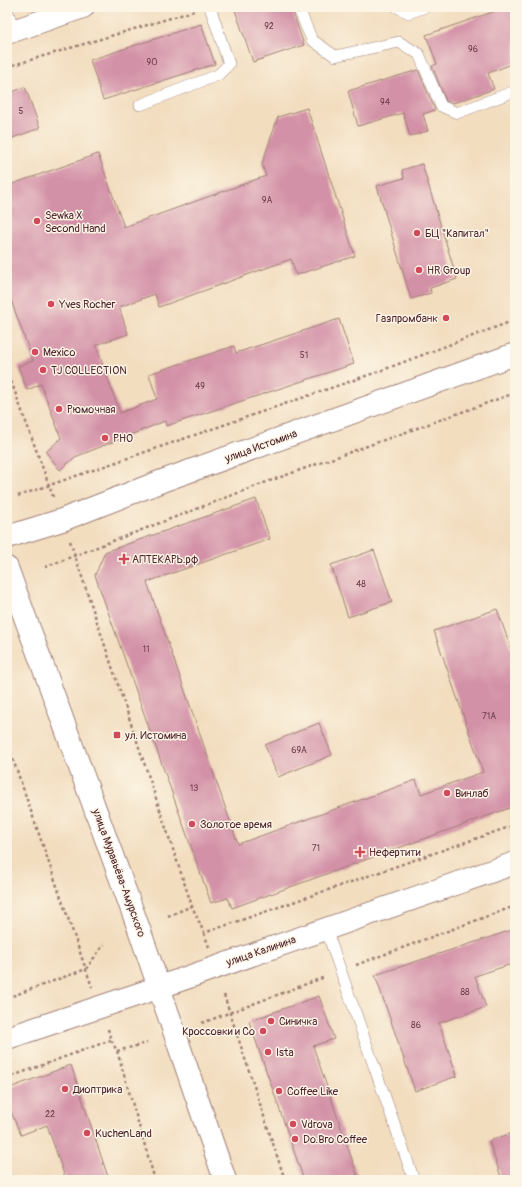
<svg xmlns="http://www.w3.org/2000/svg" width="522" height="1187" viewBox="0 0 522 1187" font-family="Pangolin,sans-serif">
<rect width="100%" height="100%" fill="#fcf5e5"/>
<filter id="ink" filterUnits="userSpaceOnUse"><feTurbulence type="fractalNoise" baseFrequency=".025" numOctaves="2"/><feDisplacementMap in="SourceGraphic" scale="8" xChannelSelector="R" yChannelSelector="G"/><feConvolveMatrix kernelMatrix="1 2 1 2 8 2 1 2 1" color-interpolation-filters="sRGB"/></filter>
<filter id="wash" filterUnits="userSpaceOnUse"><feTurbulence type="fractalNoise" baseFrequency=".012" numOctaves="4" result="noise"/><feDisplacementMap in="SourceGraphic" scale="16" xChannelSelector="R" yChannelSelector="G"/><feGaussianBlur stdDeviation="0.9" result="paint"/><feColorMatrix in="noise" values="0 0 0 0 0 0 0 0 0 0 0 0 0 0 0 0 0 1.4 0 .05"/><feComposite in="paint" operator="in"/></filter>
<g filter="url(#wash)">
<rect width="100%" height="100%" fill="#f2ddbf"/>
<g id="blocks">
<path fill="#d391a7" d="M234 7H291L304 45 253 62Z
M507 7H515V63L488 73 494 89 453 103 446 101 432 66 437 64 426 35Z
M201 24 215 64 103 100 90 60Z
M418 70 435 110 423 114 428 131 410 136 403 113 358 126 348 91Z
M25 87 40 128 7 140V94Z
M307 108 355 256 296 275 291 259 159 307 155 294 119 307 128 334 96 345 120 413 157 399 149 374 234 346 236 353 339 319 354 364 166 426 165 421 75 457 60 470 46 452 61 438 41 384 27 390 18 366 33 361 7 289V186L98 154 124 227 266 176 262 164 278 117Z
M422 164 457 279 430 288 431 293 411 299 377 186 404 178 402 170Z
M256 499 270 539 147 582 238 844 416 780 421 794 483 772 434 631 497 609 515 660V806L232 908 228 898 211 903 95 575 105 552Z
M374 550 392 602 348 617 331 565Z
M319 723 332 755 278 777 265 745Z
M515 929V963L475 976 486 1007 439 1023 457 1076 415 1091 375 975Z
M319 996 334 1039 313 1046 359 1180H304L249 1021Z
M71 1065 102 1159 109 1180H66L47 1125 21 1135 7 1103V1089Z
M515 1132V1180H502L489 1141Z"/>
</g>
</g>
<g filter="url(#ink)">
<use href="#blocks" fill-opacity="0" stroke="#9e7e75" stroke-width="1"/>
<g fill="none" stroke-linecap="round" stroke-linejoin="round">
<g stroke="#9e7e75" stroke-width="12">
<path id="lane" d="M298 7 312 40 335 56 399 42 419 54 441 106 457 113 515 91
M397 7 409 13 425 7
M7 10 14 30
M140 105 218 75 229 64 210 7
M326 929 414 1180"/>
</g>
<g stroke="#9e7e75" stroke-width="24">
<path id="secondary" d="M7 33 83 7
M7 537 62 520 162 481 515 354
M7 568 139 929 225 1180"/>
</g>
<g stroke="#9e7e75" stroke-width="24">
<path id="primary" d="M7 1038 160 987 515 863"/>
</g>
<path stroke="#9e7e75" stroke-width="2.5" stroke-dasharray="3 3" stroke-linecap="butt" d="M7 67 194 11
M7 370 54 499
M18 496 380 371 515 320
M70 541 192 906
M45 567 264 483 515 393
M7 742 92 987
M168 916 192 906 204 933 515 825
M204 933 209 947
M356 965 515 906
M224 995 285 1180
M7 998 86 969 104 944
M202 1023 325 977
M108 1029 111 1040 117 1051 155 1180
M117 1051 147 1043
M7 1078 111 1040"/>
<use href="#lane" stroke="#fff" stroke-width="11"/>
<use href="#secondary" stroke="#fff" stroke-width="22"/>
<use href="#primary" stroke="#fff" stroke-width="22"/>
</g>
</g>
<g fill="#d1495b" stroke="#fcf5e5" stroke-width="1.5">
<circle cx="37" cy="221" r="4"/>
<circle cx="417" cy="233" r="4"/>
<circle cx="419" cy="270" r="4"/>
<circle cx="51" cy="304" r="4"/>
<circle cx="446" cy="318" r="4"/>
<circle cx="35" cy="352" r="4"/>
<circle cx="43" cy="370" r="4"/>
<circle cx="59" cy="409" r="4"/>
<circle cx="105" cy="438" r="4"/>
<path d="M122 553h4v4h4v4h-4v4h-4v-4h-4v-4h4z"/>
<rect x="113" y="731" width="8" height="8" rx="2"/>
<circle cx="447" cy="793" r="4"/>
<circle cx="192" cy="824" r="4"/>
<path d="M358 846h4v4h4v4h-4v4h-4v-4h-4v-4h4z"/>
<circle cx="271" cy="1021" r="4"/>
<circle cx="263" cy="1031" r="4"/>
<circle cx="268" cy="1052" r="4"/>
<circle cx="65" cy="1089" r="4"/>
<circle cx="279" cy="1091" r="4"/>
<circle cx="293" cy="1124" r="4"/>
<circle cx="87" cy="1133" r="4"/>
<circle cx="295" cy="1139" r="4"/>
</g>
<g text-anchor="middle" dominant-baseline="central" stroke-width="3" stroke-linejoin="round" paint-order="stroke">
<g font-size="9" fill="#6c3c4a">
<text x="269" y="26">92</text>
<text x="473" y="49">96</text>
<text x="152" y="62">90</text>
<text x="385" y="102">94</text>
<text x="21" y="111">5</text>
<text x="267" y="200">9А</text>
<text x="304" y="355">51</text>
<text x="200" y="386">49</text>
<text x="361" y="584">48</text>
<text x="146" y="649">11</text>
<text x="489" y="716">71А</text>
<text x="299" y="750">69А</text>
<text x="194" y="788">13</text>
<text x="316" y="848">71</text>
<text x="465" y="992">88</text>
<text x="416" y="1025">86</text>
<text x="50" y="1114">22</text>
</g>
<g font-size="11" fill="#4a1f2b" stroke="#fcf5e5" text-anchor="start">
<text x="45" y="215">Sewka X<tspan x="45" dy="13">Second Hand</tspan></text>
<text x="425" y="233">БЦ "Капитал"</text>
<text x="427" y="270">HR Group</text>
<text x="59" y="304">Yves Rocher</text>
<text x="438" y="318" text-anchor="end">Газпромбанк</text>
<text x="43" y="352">Mexico</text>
<text x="51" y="370">TJ COLLECTION</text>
<text x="67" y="409">Рюмочная</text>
<text x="113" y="438">PHO</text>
<text x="132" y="559">АПТЕКАРЬ.рф</text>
<text x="125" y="735">ул. Истомина</text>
<text x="455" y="793">Винлаб</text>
<text x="200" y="824">Золотое время</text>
<text x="369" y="852">Нефертити</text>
<text x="279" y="1021">Синичка</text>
<text x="255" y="1031" text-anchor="end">Кроссовки и Co</text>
<text x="276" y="1052">Ista</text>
<text x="73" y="1089">Диоптрика</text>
<text x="287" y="1091">Coffee Like</text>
<text x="301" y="1124">Vdrova</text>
<text x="95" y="1133">KuchenLand</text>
<text x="303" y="1139">Do.Bro Coffee</text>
</g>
<g font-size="11" fill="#4a1f2b" stroke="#fcf5e5">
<text transform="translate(261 446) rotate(-20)">улица Истомина</text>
<text transform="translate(119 873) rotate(70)">улица Муравьёва-Амурского</text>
<text transform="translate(261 951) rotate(-19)">улица Калинина</text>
</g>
</g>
<rect width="522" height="1187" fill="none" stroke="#fcf5e5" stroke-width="24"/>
</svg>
